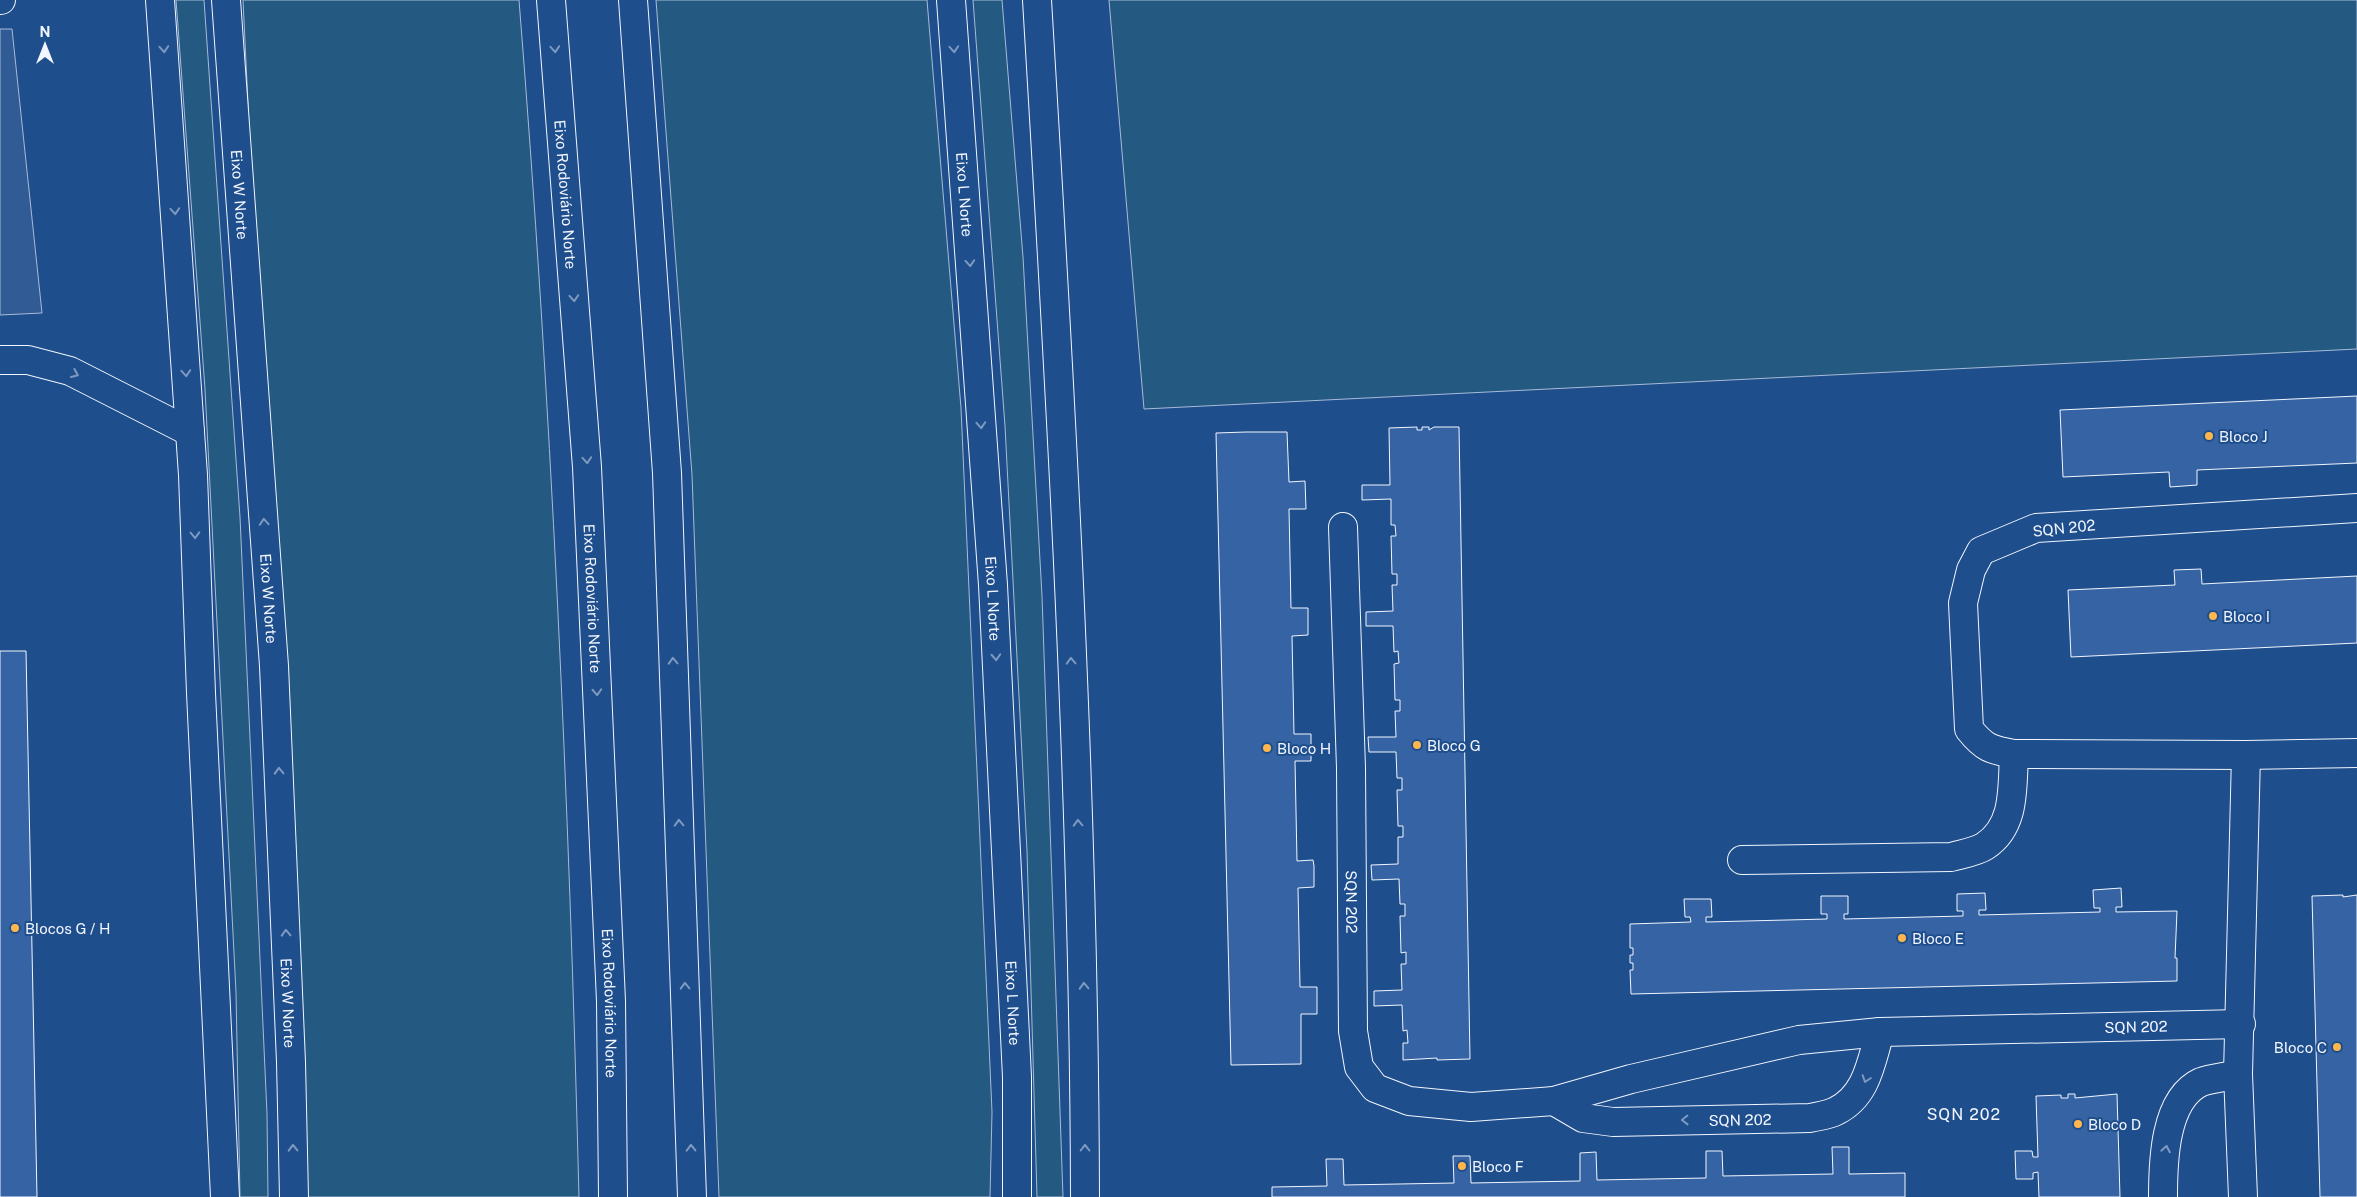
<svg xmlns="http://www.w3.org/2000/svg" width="2357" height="1197" viewBox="0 0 2357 1197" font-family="'Public Sans',sans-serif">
<rect width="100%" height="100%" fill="#1f4e8c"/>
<path fill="#245a82" stroke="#a8bbd7" d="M176 0H204L240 517 267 1114 268 1197H240L236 992 205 389Z
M243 0H519C551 399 569 797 579 1197H301Z
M656 0H927L961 408 992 1112 990 1197H719L692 475Z
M973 0H1002L1023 257 1042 596 1063 1197H1037L1027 851 1005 426Z
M1109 0H2357V349L1144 409Z"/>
<path fill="#305b95" stroke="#a8bbd7" d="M0 29H12L42 313 0 315Z"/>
<path fill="#3563a3" stroke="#f2f6ff" d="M2357 396V463L2197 470V485L2170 487 2169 472 2063 477 2060 410Z
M1417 427V430H1422V427H1429V430L1434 427H1459L1470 1059 1437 1060V1058L1403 1060V1043H1408L1407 1030 1403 1031 1402 1005 1374 1006V991L1402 990 1401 964H1406V952L1401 953 1400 916H1405V904H1400L1399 879 1372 880 1371 865 1398 864V837H1403V826H1398L1397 790H1402V778H1397L1396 752H1369L1368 737H1396L1395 711H1400V700H1395L1394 664 1399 663 1398 651 1394 652 1393 626H1366V612L1393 611 1392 585H1397V574H1392L1391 536H1396L1395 525H1391V499L1362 500V485H1390L1389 428Z
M1246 432H1287L1289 482 1305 481 1306 509H1289L1291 608H1308V635L1292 636 1294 734H1311V761H1295L1297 861 1313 860 1314 866V887L1298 888 1300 987H1317V1014H1301V1064L1231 1065 1216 433Z
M2201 569 2202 584 2357 576V643L2071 657 2068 590 2175 585 2174 570Z
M0 651H26L37 1197H0Z
M2121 888 2122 907H2116V912L2177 911 2175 958H2177V981L1631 994 1630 970H1633V963H1630V955H1633V948H1630V924L1691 922 1690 917H1685L1684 899H1711L1712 917H1706V922L1827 919V914H1821V896H1848V914H1844V919L1963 916V911H1957V894L1985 893 1986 910H1979V915L2100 912V908H2094L2093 890Z
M2343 895V897L2357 895V1197H2320L2312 896Z
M2068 1094H2075V1098L2117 1094 2120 1197H2039L2038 1172 2033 1173V1179H2016L2015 1151H2032L2033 1157H2038L2036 1096 2061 1095V1098H2068Z
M1832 1147H1849V1174L1905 1173V1197H1272V1187L1327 1186 1326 1159H1343L1344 1185 1454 1183 1453 1156H1470L1471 1183 1580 1181V1153L1596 1152 1597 1180 1706 1178V1151H1722L1723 1176 1833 1174Z"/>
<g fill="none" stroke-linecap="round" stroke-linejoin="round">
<g stroke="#f2f6ff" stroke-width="30">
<g id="minor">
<path d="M0 0H1"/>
<path d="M0 360H28L70 371 190 432"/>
<path d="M2357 508 2036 528 1981 551 1971 570 1963 603 1969 729C1984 748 1991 750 2014 754L2246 755 2357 753"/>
<path id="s1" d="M1343 527 1351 768 1353 1031 1359 1067 1375 1088 1409 1101 1471 1107 1554 1101 1631 1079 1799 1040 1880 1032 2241 1024"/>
<path d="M1742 860 1951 857C1961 854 1976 852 1985 846 2016 826 2012 787 2014 754"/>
<path id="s2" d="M1554 1101 1583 1118 1613 1122 1810 1118C1818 1116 1829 1115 1836 1111 1867 1096 1871 1062 1880 1032"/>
<path d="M2163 1197C2163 1163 2164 1099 2201 1082 2212 1078 2227 1077 2238 1074"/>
<path d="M2243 1197 2238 1074 2246 755"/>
</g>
</g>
<g stroke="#f2f6ff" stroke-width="30">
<g id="major">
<path d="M160 0 193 475 201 693 225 1197"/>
<path id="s3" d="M226 0 274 666 291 1062 294 1197"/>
<path id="s4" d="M951 0 993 585 1017 1077V1197"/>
<path d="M1037 0C1061 399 1084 798 1085 1197"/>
</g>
</g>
<g stroke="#f2f6ff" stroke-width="30">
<g id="highway">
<path id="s5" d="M551 0 587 467 611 1001 613 1197"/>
<path d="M633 0 667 473 692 1197"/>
</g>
</g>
<use href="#minor" stroke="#1f4e8c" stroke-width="28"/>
<use href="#major" stroke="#1f4e8c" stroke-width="28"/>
<use href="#highway" stroke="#1f4e8c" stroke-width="28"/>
</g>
<defs><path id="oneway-chevron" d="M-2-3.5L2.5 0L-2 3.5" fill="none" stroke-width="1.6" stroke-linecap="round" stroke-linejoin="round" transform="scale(1.25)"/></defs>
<g stroke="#7e9ac0">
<use href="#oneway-chevron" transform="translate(164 49) rotate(86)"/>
<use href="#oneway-chevron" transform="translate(555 49) rotate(86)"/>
<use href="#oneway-chevron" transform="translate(954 49) rotate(86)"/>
<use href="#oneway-chevron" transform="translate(175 211) rotate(86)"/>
<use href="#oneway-chevron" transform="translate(970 263) rotate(86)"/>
<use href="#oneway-chevron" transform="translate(574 298) rotate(86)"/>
<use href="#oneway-chevron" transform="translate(186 373) rotate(86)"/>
<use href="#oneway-chevron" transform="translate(75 374) rotate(23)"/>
<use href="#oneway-chevron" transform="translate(981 425) rotate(86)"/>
<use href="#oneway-chevron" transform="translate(587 460) rotate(86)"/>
<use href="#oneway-chevron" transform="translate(264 522) rotate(-94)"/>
<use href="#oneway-chevron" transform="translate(195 535) rotate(88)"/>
<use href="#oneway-chevron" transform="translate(996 657) rotate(87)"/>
<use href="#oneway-chevron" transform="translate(673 661) rotate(-92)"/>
<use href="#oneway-chevron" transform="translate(1071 661) rotate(-92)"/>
<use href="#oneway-chevron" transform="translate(597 692) rotate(87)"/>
<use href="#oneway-chevron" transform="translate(279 771) rotate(-92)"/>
<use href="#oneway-chevron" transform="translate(679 823) rotate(-92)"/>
<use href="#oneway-chevron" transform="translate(1078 823) rotate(-92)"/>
<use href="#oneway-chevron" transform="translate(286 933) rotate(-92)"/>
<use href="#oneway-chevron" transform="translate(685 986) rotate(-92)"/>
<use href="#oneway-chevron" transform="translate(1084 986) rotate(-92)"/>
<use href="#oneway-chevron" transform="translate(1866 1079) rotate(108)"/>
<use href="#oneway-chevron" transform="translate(1685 1120) rotate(179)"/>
<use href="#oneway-chevron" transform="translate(293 1148) rotate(-91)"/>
<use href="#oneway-chevron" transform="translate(691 1148) rotate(-91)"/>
<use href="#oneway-chevron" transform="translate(1085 1148) rotate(-90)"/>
<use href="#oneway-chevron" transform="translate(2166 1149) rotate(-80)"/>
</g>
<g fill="#ffb74d" stroke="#1f4e8c" stroke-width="2">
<circle cx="2209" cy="436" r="5"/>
<circle cx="2213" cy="616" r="5"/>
<circle cx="1417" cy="745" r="5"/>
<circle cx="1267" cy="748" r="5"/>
<circle cx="15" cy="928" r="5"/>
<circle cx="1902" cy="938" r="5"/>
<circle cx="2337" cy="1047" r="5"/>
<circle cx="2078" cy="1124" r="5"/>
<circle cx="1462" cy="1166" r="5"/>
</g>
<g text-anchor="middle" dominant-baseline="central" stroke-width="4" stroke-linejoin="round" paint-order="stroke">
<g font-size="15" fill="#f2f6ff" stroke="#1f4e8c">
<text stroke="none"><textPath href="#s3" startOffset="195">Eixo W Norte</textPath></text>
<text stroke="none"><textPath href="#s5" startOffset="195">Eixo Rodoviário Norte</textPath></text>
<text stroke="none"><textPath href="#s4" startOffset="195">Eixo L Norte</textPath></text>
<text transform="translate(2064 528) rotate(-6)">SQN 202</text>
<text stroke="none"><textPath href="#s3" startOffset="600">Eixo W Norte</textPath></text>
<text stroke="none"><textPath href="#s5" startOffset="600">Eixo Rodoviário Norte</textPath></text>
<text stroke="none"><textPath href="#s4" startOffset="600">Eixo L Norte</textPath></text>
<text stroke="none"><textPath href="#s1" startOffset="375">SQN 202</textPath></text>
<text stroke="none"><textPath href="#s3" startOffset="1005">Eixo W Norte</textPath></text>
<text stroke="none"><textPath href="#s5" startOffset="1005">Eixo Rodoviário Norte</textPath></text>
<text stroke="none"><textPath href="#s4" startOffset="1005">Eixo L Norte</textPath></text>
<text stroke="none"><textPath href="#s1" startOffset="1339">SQN 202</textPath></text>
<text stroke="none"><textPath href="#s2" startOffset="191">SQN 202</textPath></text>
</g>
<g font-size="15" fill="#f2f6ff" stroke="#1f4e8c" text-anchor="start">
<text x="2219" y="436">Bloco J</text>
<text x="2223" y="616">Bloco I</text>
<text x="1427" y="745">Bloco G</text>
<text x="1277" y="748">Bloco H</text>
<text x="25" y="928">Blocos G / H</text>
<text x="1912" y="938">Bloco E</text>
<text x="2327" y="1047" text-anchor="end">Bloco C</text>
<text x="2088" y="1124">Bloco D</text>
<text x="1472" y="1166">Bloco F</text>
</g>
<g font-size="16" letter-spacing="1" fill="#f2f6ff" stroke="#1f4e8c">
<text x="1964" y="1114">SQN 202</text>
</g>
</g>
<g transform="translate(45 45)" stroke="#1f4e8c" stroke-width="4" paint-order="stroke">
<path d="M0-4L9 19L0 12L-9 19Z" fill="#f2f6ff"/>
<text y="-8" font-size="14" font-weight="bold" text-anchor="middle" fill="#f2f6ff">N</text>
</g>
</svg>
